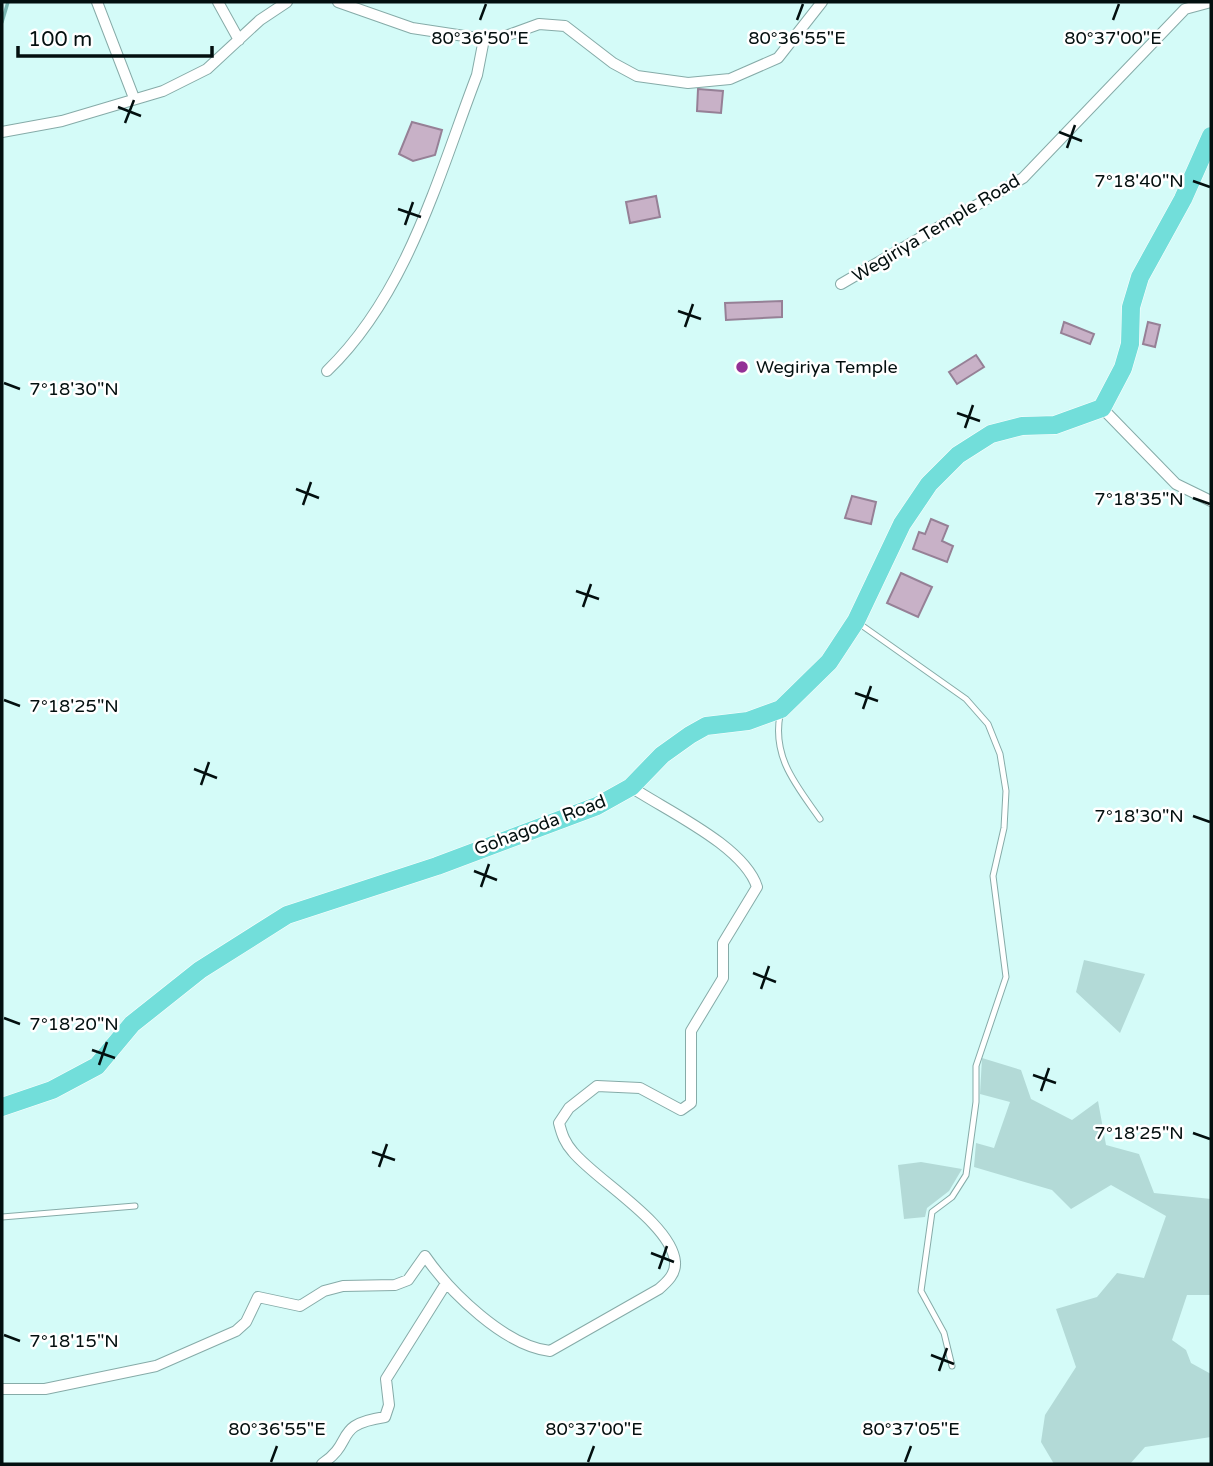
<svg xmlns="http://www.w3.org/2000/svg" width="1213" height="1466" viewBox="0 0 1213 1466" font-family="'Varela Round',sans-serif">
<rect width="100%" height="100%" fill="#d4fbf8"/>
<path fill="#b3dad7" d="M1084 960 1145 974 1120 1033 1076 992Z
M982 1058 1021 1070 1031 1099 1072 1120 1098 1101 1106 1145 1139 1154 1154 1193 1211 1199V1295H1187L1172 1340 1186 1350 1191 1363 1211 1374V1437L1145 1447 1130 1464H1054L1041 1442 1045 1415 1076 1367 1056 1309 1097 1297 1117 1273 1144 1278 1166 1216 1111 1185 1071 1209 1052 1190 974 1167 976 1143 994 1148 1010 1102 980 1094Z
M921 1162 962 1169 949 1191 927 1208 925 1217 904 1219 898 1165Z"/>
<g fill="none" stroke-linecap="round" stroke-linejoin="round">
<path stroke="#7bb8b4" stroke-width="3.5" d="M2 22 8 2"/>
</g>
<path fill="#c8b1c7" stroke="#968096" stroke-width="2" d="M698 89 723 91 721 113 697 111Z
M412 122 442 130 435 155 413 161 399 154Z
M656 196 660 217 630 223 626 202Z
M782 301V317L726 320 725 303Z
M1064 322 1094 334 1090 344 1061 333Z
M1148 322 1160 325 1155 347 1143 344Z
M976 355 984 367 957 384 949 372Z
M852 496 876 502 871 524 845 518Z
M931 519 948 526 942 541 953 546 947 562 913 549 919 532 925 534Z
M901 573 932 587 918 617 887 603Z"/>
<g fill="none" stroke-linecap="round" stroke-linejoin="round">
<g stroke="#86aba8" stroke-width="7">
<path id="lane" d="M857 622 966 699 988 724 1000 754 1006 791 1004 828 993 876 1006 977 976 1066V1102L966 1175 952 1197 932 1212 921 1291 944 1333 952 1366
M780 715C772 758 797 786 820 819
M2 1217 135 1206"/>
</g>
<g stroke="#86aba8" stroke-width="12">
<path id="street" d="M97 2 134 98
M218 2 239 40
M338 2 412 28 484 39 503 37 539 24 565 26 613 63 637 76 688 83 730 79 778 58 822 2
M2 132 62 121 163 91 207 69 260 20 287 2
M841 284 1023 178 1185 9 1211 2
M327 371C407 294 438 177 477 75L484 39
M1102 408 1176 484 1211 501
M2 1389H45L156 1366 236 1331 246 1322 258 1297 300 1306 324 1291 343 1286 395 1285 408 1280 425 1256C450 1292 505 1346 550 1351L659 1289C667 1282 676 1274 675 1262 672 1224 596 1180 573 1152 565 1143 562 1135 559 1123L569 1108 597 1086 640 1088 681 1110 691 1103V1031L723 978V943L757 887C744 846 667 811 631 787
M322 1464C356 1441 332 1425 385 1417L389 1405 386 1379 445 1285"/>
</g>
<g stroke="#fff" stroke-width="19">
<path id="primary" d="M2 1107 52 1090 97 1066 132 1024 200 970 287 915 437 866 597 806 631 787 662 755 690 735 706 726 748 721 781 709 829 662 856 621 902 524 929 484 958 455 991 434 1022 426 1055 425 1102 408 1123 368 1130 344 1131 307 1140 277 1183 199 1211 136"/>
</g>
<use href="#lane" stroke="#fff" stroke-width="5"/>
<use href="#street" stroke="#fff" stroke-width="10"/>
<use href="#primary" stroke="#72deda" stroke-width="18"/>
</g>
<path fill="none" stroke="#030f0f" stroke-width="2.5" d="M480 20 486 4M797 20 803 4M1113 20 1119 4M118 107 141 116M125 123 134 100M1059 132 1082 141M1067 148 1075 125M1193 181 1210 187M398 209 421 217M405 225 413 202M678 311 701 319M685 327 693 304M4 383 20 389M957 413 980 421M965 428 973 405M296 489 319 498M1193 498 1210 504M303 505 311 482M576 591 599 599M583 607 591 584M855 693 878 701M4 700 20 706M863 709 871 686M194 769 217 778M201 785 209 762M1193 816 1210 822M474 871 497 880M481 887 489 864M753 973 776 982M761 989 769 966M4 1018 20 1024M92 1050 115 1058M99 1065 107 1042M1033 1075 1056 1083M1041 1091 1049 1068M1193 1133 1210 1139M372 1152 395 1160M379 1167 387 1144M651 1253 674 1262M659 1269 667 1246M4 1335 20 1341M931 1355 954 1364M939 1371 947 1348M271 1462 277 1446M588 1462 594 1446M905 1462 911 1446"/>
<circle fill="#933096" stroke="#fff" stroke-width="2.5" cx="742" cy="367" r="7"/>
<g text-anchor="middle" dominant-baseline="central" stroke-width="5" stroke-linejoin="round" paint-order="stroke">
<g font-size="18" fill="#030f0f" stroke="#fff">
<text transform="translate(936 228) rotate(-31)">Wegiriya Temple Road</text>
<text transform="translate(540 825) rotate(-21)">Gohagoda Road</text>
</g>
<g font-size="18" fill="#030f0f" stroke="#fff" text-anchor="start">
<text x="756" y="367">Wegiriya Temple</text>
</g>
</g>
<g font-size="18" text-anchor="middle" fill="#030f0f" stroke="#fff" stroke-width="5" stroke-linejoin="round" paint-order="stroke">
<text x="480" y="44">80°36'50"E</text>
<text x="797" y="44">80°36'55"E</text>
<text x="1113" y="44">80°37'00"E</text>
<text x="1139" y="187">7°18'40"N</text>
<text x="74" y="395">7°18'30"N</text>
<text x="1139" y="505">7°18'35"N</text>
<text x="74" y="712">7°18'25"N</text>
<text x="1139" y="822">7°18'30"N</text>
<text x="74" y="1030">7°18'20"N</text>
<text x="1139" y="1139">7°18'25"N</text>
<text x="74" y="1347">7°18'15"N</text>
<text x="277" y="1435">80°36'55"E</text>
<text x="594" y="1435">80°37'00"E</text>
<text x="911" y="1435">80°37'05"E</text>
</g>
<rect width="1213" height="1466" fill="none" stroke="#030f0f" stroke-width="7"/>
<path d="M18 46v10h194v-10" fill="none" stroke="#030f0f" stroke-width="3.5"/>
<text x="28" y="46" font-size="21" fill="#030f0f" stroke="#ffffff" stroke-width="5" paint-order="stroke">100 m</text>
</svg>
